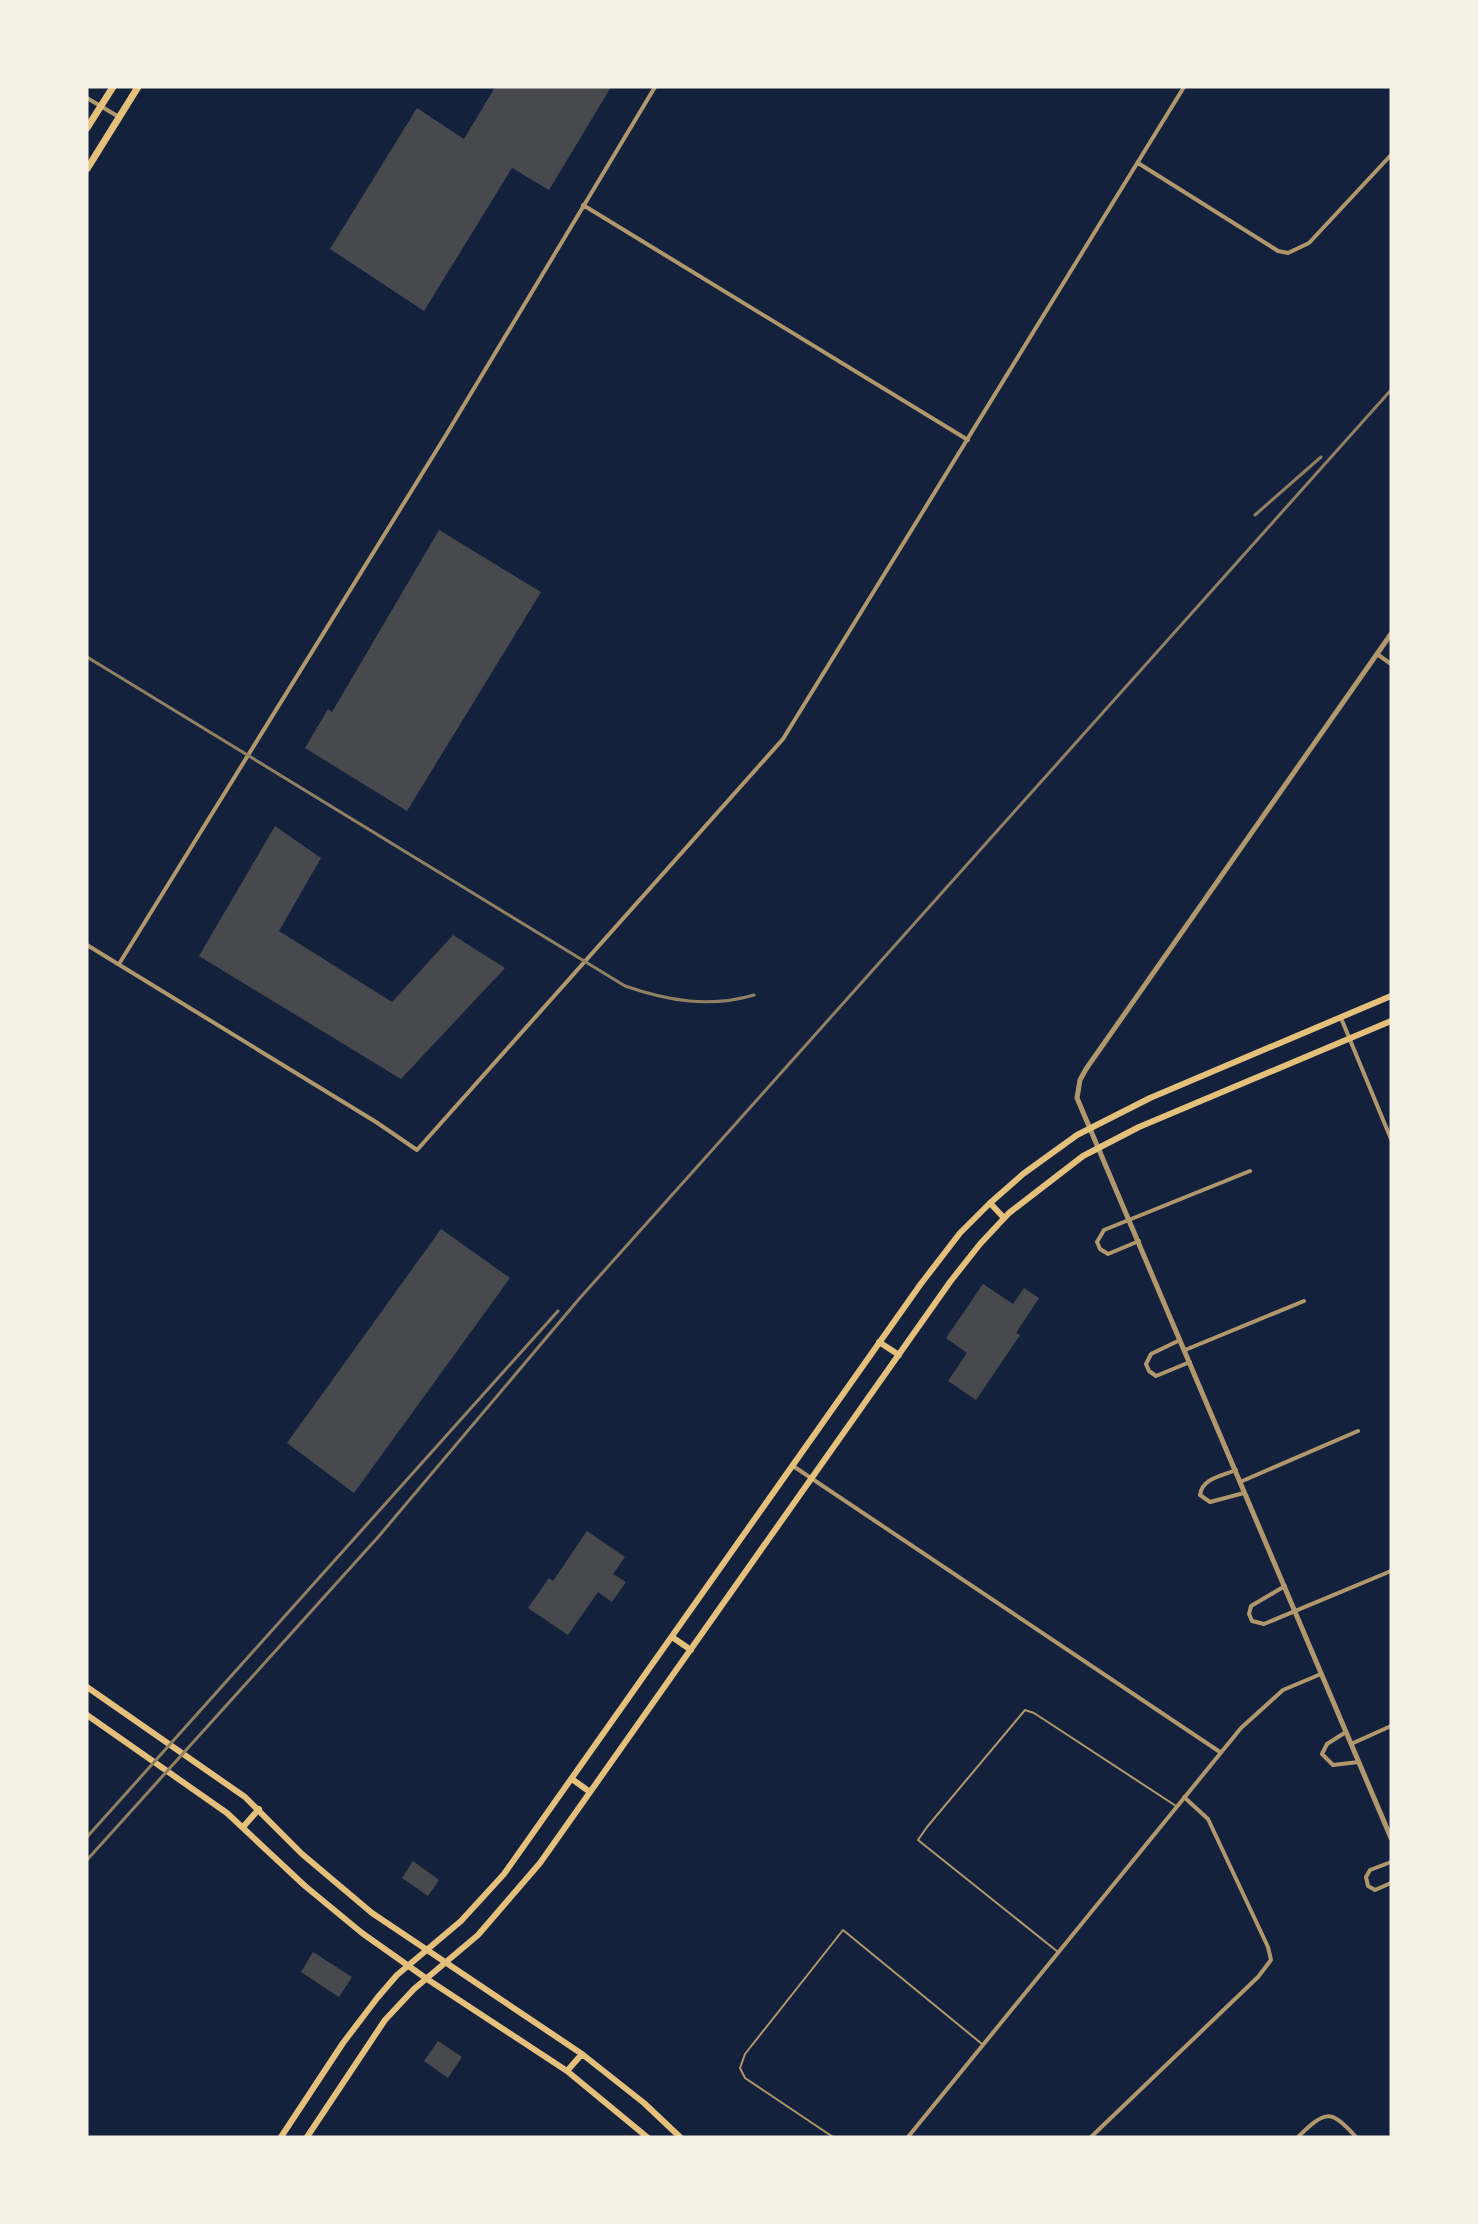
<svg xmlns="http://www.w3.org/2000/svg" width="1478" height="2224" viewBox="0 0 1478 2224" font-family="'Space Grotesk',sans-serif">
<rect width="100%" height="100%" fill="#14213d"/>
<path fill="#48494c" d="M495 87H611L549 190 512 168 424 311 330 249 417 108 464 139Z
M439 530 541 592 407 811 305 748 328 709 332 712Z
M275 826 321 858 279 931 392 1002 453 935 505 968 401 1079 199 956Z
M441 1229 510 1278 354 1493 287 1443Z
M983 1284 1013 1304 1024 1288 1039 1298 1016 1333 1020 1335 976 1400 948 1381 967 1353 946 1338Z
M587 1531 625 1557 613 1574 626 1582 612 1602 598 1592 568 1635 528 1608 549 1578 553 1581Z
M413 1861 439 1880 428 1896 402 1878Z
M313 1952 352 1977 339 1997 301 1972Z
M438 2041 462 2057 448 2078 424 2061Z"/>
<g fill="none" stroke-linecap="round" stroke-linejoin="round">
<path stroke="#b1986c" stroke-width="2" d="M1058 1952 918 1840 927 1827 1025 1710 1034 1713 1176 1806
M833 2137 745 2078 740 2068 745 2054 843 1930 982 2044"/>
<path stroke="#b1986c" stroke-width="4" d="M87 98 119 117
M1138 163 1278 251 1288 253 1309 243 1391 155
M583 205 968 440
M1377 654 1391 664
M87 945 376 1122 417 1150 783 739 1184 87
M119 964 446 435 655 87
M1341 1018 1391 1139
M1139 1241 1108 1254 1100 1249 1097 1242 1104 1230 1250 1171
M1180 1340 1151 1354 1146 1364 1149 1371 1156 1376 1190 1362
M1185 1350 1304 1301
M793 1466 1220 1752
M1236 1470C1222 1476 1202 1478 1200 1495L1210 1502 1244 1493
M1240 1482 1358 1431
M1285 1586 1251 1606 1249 1614 1252 1621 1264 1624 1391 1571
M1346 1732 1327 1744 1322 1754 1333 1765 1359 1762
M1351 1744 1391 1726
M1391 1862 1370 1870 1366 1877 1368 1886 1375 1890 1391 1883
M908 2137 1241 1728 1283 1690 1321 1674
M1091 2137 1258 1977 1271 1960 1268 1947 1208 1819 1184 1797
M1298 2137C1325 2111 1330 2108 1356 2137"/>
<path stroke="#b1986c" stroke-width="5" d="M1391 634 1086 1069 1080 1080 1077 1098 1391 1838"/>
<path stroke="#e5c07b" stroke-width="6" d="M990 1203 1004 1218
M879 1342 899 1355
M672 1637 691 1650
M87 1687 245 1797 302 1854 372 1913 582 2054 644 2103 680 2137
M87 1715 227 1813 305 1886 362 1933 427 1979 567 2071 647 2137
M572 1779 590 1792
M243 1827 259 1809
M567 2071 582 2054
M281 2137 343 2043 378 1997 397 1975 461 1921 504 1874 920 1285 960 1233 990 1203 1023 1174 1077 1135 1150 1098 1391 996
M307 2137 385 2020 414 1989 478 1935 540 1863 950 1282 980 1244 1009 1213 1083 1156 1139 1127 1391 1021"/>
<path stroke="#e5c07b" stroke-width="7" d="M87 128 113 87
M87 169 138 87"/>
<path stroke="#918062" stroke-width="3" d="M1255 515 1321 457
M87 657 625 986C668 1001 710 1008 754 995
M87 1837 558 1311
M87 1860 379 1536 579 1299 1391 390"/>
</g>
<rect width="1478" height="2224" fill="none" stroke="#f6f1e7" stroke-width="177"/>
</svg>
